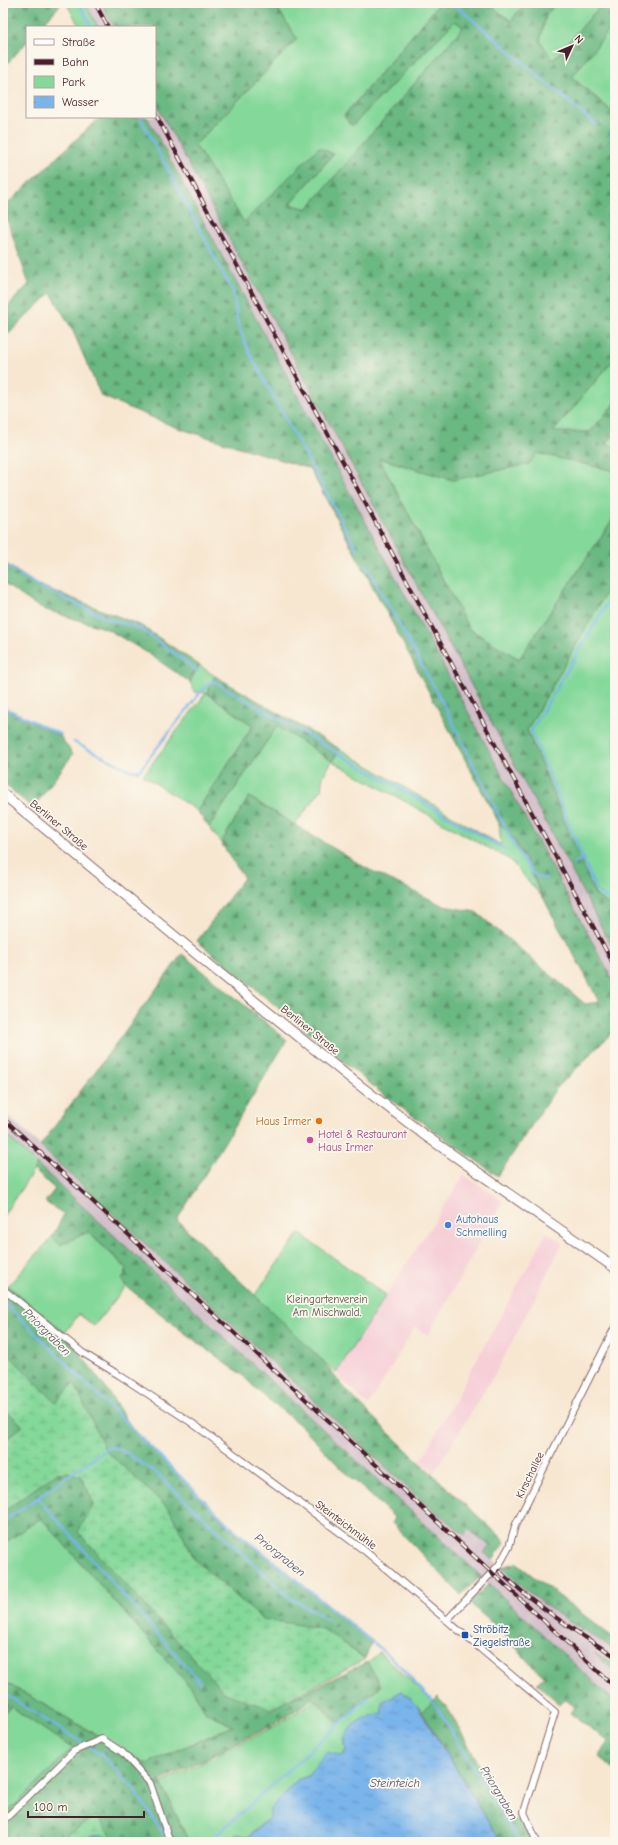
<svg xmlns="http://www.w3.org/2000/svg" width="618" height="1845" viewBox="0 0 618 1845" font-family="'Comic Neue',sans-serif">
<defs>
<pattern id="forest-firs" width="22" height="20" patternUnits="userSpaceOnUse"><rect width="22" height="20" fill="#6bb882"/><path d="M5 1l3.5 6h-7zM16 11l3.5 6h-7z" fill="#5a956b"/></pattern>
<pattern id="wetland-marsh" width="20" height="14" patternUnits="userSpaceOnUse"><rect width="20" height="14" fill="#84d89a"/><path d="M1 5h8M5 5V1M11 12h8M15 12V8" fill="none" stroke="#74b985"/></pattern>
<pattern id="water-ripples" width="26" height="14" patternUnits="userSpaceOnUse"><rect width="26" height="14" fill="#79b4ea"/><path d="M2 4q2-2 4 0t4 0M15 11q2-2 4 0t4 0" fill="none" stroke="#6592be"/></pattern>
</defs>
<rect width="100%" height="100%" fill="#fbf7ec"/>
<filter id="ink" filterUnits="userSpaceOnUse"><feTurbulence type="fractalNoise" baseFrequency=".025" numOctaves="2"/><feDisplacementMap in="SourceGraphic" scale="8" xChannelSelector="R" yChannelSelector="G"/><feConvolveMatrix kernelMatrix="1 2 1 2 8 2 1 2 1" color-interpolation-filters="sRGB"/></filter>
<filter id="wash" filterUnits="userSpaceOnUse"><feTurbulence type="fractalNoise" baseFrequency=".012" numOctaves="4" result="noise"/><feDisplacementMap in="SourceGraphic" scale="16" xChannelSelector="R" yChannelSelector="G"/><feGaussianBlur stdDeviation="0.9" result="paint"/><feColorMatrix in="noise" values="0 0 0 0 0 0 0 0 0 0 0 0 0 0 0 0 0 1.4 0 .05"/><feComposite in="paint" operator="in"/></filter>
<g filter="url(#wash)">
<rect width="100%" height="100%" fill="#f7e7d1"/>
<path fill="#f6cfd7" d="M464 1175 503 1201 428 1335 415 1327 368 1406 336 1373Z
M547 1232 563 1243 500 1365 434 1473 421 1461Z"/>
<path fill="#d1bdc9" d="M85 3H101L114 27H98Z
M155 102 558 845 615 953V984L147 117H155Z
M3 1111 421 1500 465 1535 470 1530 490 1546 485 1553 502 1567 515 1581 564 1618 615 1650V1664L595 1654 615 1672V1702L3 1132Z"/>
<path fill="#84d89a" stroke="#677c62" d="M66 3H85L98 27H80Z
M274 3H440L344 116 352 126 455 21 464 27 307 209 290 204 333 155 319 148 244 222 195 145 297 39Z
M487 3H525L511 21Z
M556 3H603L553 60 540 41 546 15Z
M615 23V111L614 113 572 77Z
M615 358V403L590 432 552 433Z
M615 435V446L604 444Z
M537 453 615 471V516L519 659 469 629 379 458 453 480Z
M615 577V909L595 895 527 730Z
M199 665 215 676 207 693 253 725 197 811 143 775 206 693 195 692 190 682Z
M277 726 332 761 340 749 501 845 499 823 510 832 544 899 510 860 332 761 323 776 321 790 295 825 249 797 221 843 209 827Z
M3 1132 37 1164 34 1170 3 1216Z
M88 1232 127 1269 122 1281 126 1286 94 1326 79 1314 65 1333 7 1287 52 1237 60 1245Z
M299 1233 386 1295 336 1373 254 1296Z
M41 1518 193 1690 206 1712 232 1726 147 1764 3 1681V1544Z
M379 1652 433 1701 422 1712 416 1704 383 1713 344 1738 346 1749 343 1756 308 1776 297 1780 270 1817 248 1837 237 1834 228 1842H189L161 1783 277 1725 315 1700 337 1724 336 1726 381 1686 368 1664Z
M11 1707 72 1748 3 1817V1714Z"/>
<path fill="url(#forest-firs)" stroke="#5a6c56" d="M3 3H62L40 27H27V42L3 68Z
M101 3H119L122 9 129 3H274L297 39 195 145 244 222 319 147 333 154 290 204 307 209 463 27 455 21 352 126 344 116 440 3H487L511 21 525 3H556L546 15 540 41 553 60 603 3H615V23L572 77 613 113 615 111V358L553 432H590L615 403V435L604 444 615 446V471L537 453 529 464 453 480 379 458 469 629 519 659 615 516V577L527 730 595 895 615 909V953L558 845 155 102V27H114Z
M100 117H147L615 984V1030L555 1090 498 1176 385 1096 197 941 244 878 221 843 249 797 366 868 444 906 476 912 585 1004 599 1002C582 967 561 934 544 899 531 873 521 842 499 823L310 469 175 427 101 396 72 329 51 293 3 339V311L29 284 3 208Z
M3 562 36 584 140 625 199 665 190 682 146 652 107 629 40 608 3 583Z
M215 676 340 749 332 761 277 726 209 827 197 811 253 726 207 693Z
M3 708 60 736 73 754 33 808 3 783Z
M182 954 287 1040 177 1220 323 1361C342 1388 366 1410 389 1433 426 1469 465 1504 503 1539L505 1542 493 1559 484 1553 490 1546 470 1530 465 1535 421 1500 40 1146Z
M37 1164 481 1576 461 1595 392 1523 395 1518 339 1466 300 1425 258 1391 242 1375 182 1331 126 1286 122 1281 127 1268 88 1232 60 1245 52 1237 64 1214 45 1202 55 1189 34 1170Z
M3 1282 65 1333 107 1390 130 1425 228 1526 372 1641 365 1658 323 1629 262 1619 195 1560 169 1509 106 1451 74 1384 56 1404 3 1349Z
M3 1407 23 1426 3 1442Z
M68 1472 81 1476 94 1504 78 1532 271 1709 367 1662 381 1686 338 1723 314 1698 275 1724 160 1781 189 1842H111L108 1831 97 1816 55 1842H3V1817L72 1748 11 1707 3 1714V1681L146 1764 233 1726 206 1712 193 1690 41 1518 3 1544V1512L56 1473Z
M516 1563 615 1639V1650C576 1626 534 1602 502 1567Z
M489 1584 615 1702V1770L599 1756 609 1742 570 1713 575 1707 565 1699 560 1704 537 1684 544 1676 533 1667 500 1630 469 1603Z
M594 1653 615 1664V1672Z
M437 1697 447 1707 510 1819 520 1820 533 1842H501L422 1712Z"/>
<path fill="url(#wetland-marsh)" stroke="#677c62" d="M3 1349 56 1403 74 1383 106 1451 169 1509 195 1560 262 1619 323 1629 365 1659 271 1709 225 1693 78 1532 94 1504 81 1476 68 1472 56 1473 3 1512V1442L23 1426 3 1407Z
M97 1816 108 1832 111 1841C91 1830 95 1839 78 1842 71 1843 62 1842 55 1842Z"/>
<path fill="url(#water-ripples)" stroke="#626a8a" d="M402 1691 416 1704 501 1842H228L236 1834 249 1837 270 1817V1809L297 1780 308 1776 326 1752 343 1756 346 1749 344 1738C355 1720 362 1718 382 1713V1702Z
M90 1836H101L111 1842H79Z"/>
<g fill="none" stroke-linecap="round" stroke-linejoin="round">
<path stroke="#79b4ea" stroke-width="2.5" d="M79 3 92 27
M453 3 596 125
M140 117 233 292 238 324 249 352 358 551
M610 136 615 140
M3 564 37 585 108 619 141 629 198 671
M366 565 443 703 515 847 532 873 538 877 546 878
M615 590 531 731 597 892 615 903
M3 707 61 735
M74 742 130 770 139 771 203 689 213 681 506 850
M574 863 584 858
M3 1301 229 1525 394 1660 434 1703 519 1842
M38 1498 200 1682
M3 1522 109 1447 118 1448 155 1472 290 1598 327 1619
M3 1693 102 1755 135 1790 164 1835
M209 1842 370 1696"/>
</g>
</g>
<g filter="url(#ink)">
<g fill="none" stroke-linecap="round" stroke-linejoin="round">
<g stroke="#876565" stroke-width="8">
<path id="street" d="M3 1289 83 1353 119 1375 192 1423 365 1551 555 1712 524 1812 537 1842
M447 1620 499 1565 509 1547 515 1526 615 1327
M3 1821 74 1751 102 1739 122 1752 150 1783 170 1842"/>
</g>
<g stroke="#876565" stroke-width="11">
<path id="secondary" d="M3 794 217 971 354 1081 423 1134 615 1268"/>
</g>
<use href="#street" stroke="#fff" stroke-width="6"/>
<use href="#secondary" stroke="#fff" stroke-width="9"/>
<g stroke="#4a1f2b" stroke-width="4">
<path id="rail" d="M95 3 108 27
M155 113 615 967
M3 1118 615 1687
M499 1571C535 1605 574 1631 615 1656"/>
</g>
<use href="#rail" stroke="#fbf7ec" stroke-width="2.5" stroke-dasharray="8" stroke-linecap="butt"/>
</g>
</g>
<circle fill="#e8710a" stroke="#fbf7ec" stroke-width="1.5" cx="319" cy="1121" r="4"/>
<circle fill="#d1479c" stroke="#fbf7ec" stroke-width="1.5" cx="310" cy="1140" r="4"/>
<circle fill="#3f7fe0" stroke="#fbf7ec" stroke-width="1.5" cx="448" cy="1225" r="4"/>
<rect fill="#1a4fb4" stroke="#fbf7ec" stroke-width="1.5" x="461" y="1631" width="8" height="8" rx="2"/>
<g text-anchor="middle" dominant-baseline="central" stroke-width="3.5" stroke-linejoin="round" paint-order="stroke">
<g font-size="11" fill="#4a1f2b" stroke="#fbf7ec">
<text transform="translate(59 825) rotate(40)">Berliner Straße</text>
<text transform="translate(310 1030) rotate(39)">Berliner Straße</text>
<text transform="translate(530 1475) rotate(-64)">Kirschallee</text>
<text transform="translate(346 1525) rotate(37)">Steinteichmühle</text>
</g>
<g font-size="11" fill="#c56008" stroke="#fbf7ec" text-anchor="end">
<text x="311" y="1121">Haus Irmer</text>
</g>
<g font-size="11" fill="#b23c85" stroke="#fbf7ec" text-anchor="start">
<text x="318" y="1134">Hotel &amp; Restaurant<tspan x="318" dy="13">Haus Irmer</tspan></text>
</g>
<g font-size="11" fill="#366cbe" stroke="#fbf7ec" text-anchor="start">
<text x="456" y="1219">Autohaus<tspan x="456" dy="13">Schmelling</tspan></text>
</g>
<g font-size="11" fill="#5b564c" stroke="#fbf7ec">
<text x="327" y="1299">Kleingartenverein<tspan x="327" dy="13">Am Mischwald.</tspan></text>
</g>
<g font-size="11" fill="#164399" stroke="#fbf7ec" text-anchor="start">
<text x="473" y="1629">Ströbitz<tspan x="473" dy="13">Ziegelstraße</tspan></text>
</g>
<g font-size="12" font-style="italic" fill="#5a536e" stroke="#fbf7ec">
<text transform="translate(47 1332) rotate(45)">Priorgraben</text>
<text transform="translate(280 1555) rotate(39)">Priorgraben</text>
<text x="395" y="1783">Steinteich</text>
<text transform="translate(499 1793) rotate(59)">Priorgraben</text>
</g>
</g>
<rect width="618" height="1845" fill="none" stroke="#fbf7ec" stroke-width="16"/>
<rect x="26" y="26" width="130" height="92" fill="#fbf7ec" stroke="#b4a19f"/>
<rect x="34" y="39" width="20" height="6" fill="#ffffff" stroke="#b4a19f"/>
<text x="62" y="46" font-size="12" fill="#4a1f2b">Straße</text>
<rect x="34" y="59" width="20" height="6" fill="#4a1f2b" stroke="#b4a19f"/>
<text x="62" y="66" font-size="12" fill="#4a1f2b">Bahn</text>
<rect x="34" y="76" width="20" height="12" fill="#84d89a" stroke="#b4a19f"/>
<text x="62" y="86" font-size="12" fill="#4a1f2b">Park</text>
<rect x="34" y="96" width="20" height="12" fill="url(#water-ripples)" stroke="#b4a19f"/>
<text x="62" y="106" font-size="12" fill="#4a1f2b">Wasser</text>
<g transform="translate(572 46) rotate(46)" stroke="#fbf7ec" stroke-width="3" paint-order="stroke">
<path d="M0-3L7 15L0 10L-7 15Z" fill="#4a1f2b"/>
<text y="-6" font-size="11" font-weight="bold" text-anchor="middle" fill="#4a1f2b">N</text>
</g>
<path d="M28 1811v6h116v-6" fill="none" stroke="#4a1f2b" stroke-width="2"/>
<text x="34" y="1811" font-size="12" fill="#4a1f2b" stroke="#fbf7ec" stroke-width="3" paint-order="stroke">100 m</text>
</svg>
